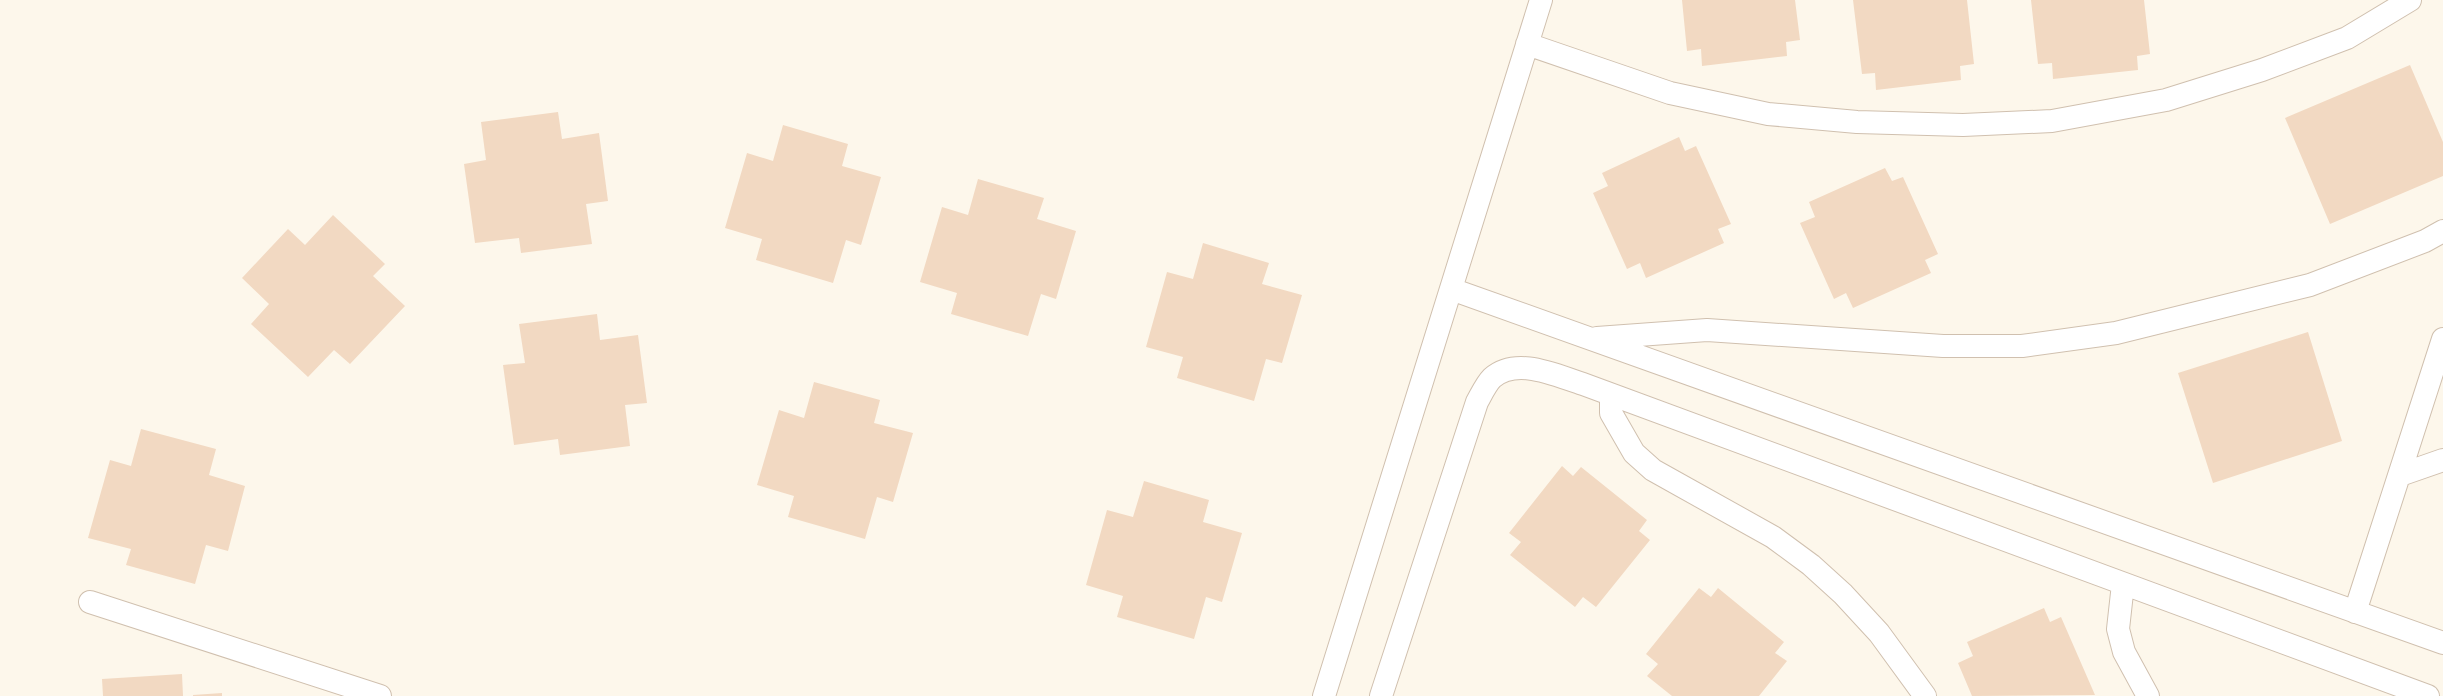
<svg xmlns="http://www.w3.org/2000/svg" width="2443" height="696" viewBox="0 0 2443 696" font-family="'DM Sans',sans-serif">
<rect width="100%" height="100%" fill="#fdf7eb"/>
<path fill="#f2d9c2" d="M1682 0H1795L1800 40 1786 42 1787 56 1702 66 1701 49 1687 51Z
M1853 0H1967L1974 64 1960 66 1961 80 1876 90 1875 73 1862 74Z
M2031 0H2144L2150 54 2137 56 2138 70 2053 79 2052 63 2038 64Z
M2410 65 2443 142V176L2330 224 2285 118Z
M558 112 562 139 599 133 608 201 586 204 592 244 521 253 519 238 475 243 464 164 486 160 481 122Z
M783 125 848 144 842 166 881 177 861 245 846 240 833 283 756 260 762 239 725 228 747 153 773 161Z
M1679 137 1685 151 1696 146 1731 224 1718 229 1724 243 1646 278 1640 263 1627 269 1593 193 1608 186 1602 173Z
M1885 168 1892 181 1903 177 1938 254 1925 260 1931 273 1853 308 1846 293 1834 299 1800 223 1815 217 1809 202Z
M978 179 1044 198 1037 219 1076 231 1056 299 1041 294 1028 336 951 314 957 293 920 282 942 207 968 215Z
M333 215 385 264 373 276 405 306 350 364 334 350 308 377 251 324 269 304 242 278 288 229 305 245Z
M1203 243 1269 263 1262 284 1302 295 1282 363 1266 359 1254 401 1177 378 1183 357 1146 347 1167 272 1193 279Z
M597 314 600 340 638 335 647 403 625 405 630 446 560 455 558 439 514 445 503 365 525 363 519 324Z
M2308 332 2342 441 2213 483 2178 373Z
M814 382 880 400 874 423 913 433 893 502 877 497 865 539 788 517 794 496 757 485 779 410 804 418Z
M141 429 216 449 209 475 245 486 228 551 206 545 195 584 126 565 131 549 88 538 110 460 131 466Z
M1562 466 1573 476 1581 467 1647 520 1639 531 1650 540 1596 607 1583 597 1575 607 1510 555 1521 542 1509 533Z
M1144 481 1209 500 1203 522 1242 533 1222 602 1206 597 1194 639 1117 617 1123 596 1086 585 1107 510 1133 517Z
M1699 588 1711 597 1718 588 1784 642 1775 653 1787 661 1759 696H1672L1647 676 1658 664 1646 654Z
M2044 608 2050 622 2061 617 2095 695 1972 696 1958 663 1973 656 1967 642Z
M182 674 183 696H103L102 679Z
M222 693V696H193V695Z"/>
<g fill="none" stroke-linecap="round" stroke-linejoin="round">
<g stroke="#d0c0af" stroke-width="24">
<path id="minor" d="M1527 44 1670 93 1768 114 1857 122 1963 125 2052 121 2166 100 2262 70 2347 38 2410 0
M1451 289 2443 643
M1597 338 1707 330 1943 346H2022L2116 333 2310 285 2425 241 2443 231
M1611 395V413L1634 453 1653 470 1773 537 1811 565 1843 594 1879 633 1925 696
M2400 475 2443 460
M2123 584 2118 629 2124 652 2148 696
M90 602 380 696
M2355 612 2443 339
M1324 696 1541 0
M1381 696 1477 402C1481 395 1486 384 1492 378 1517 356 1557 376 1583 384L2428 696"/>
</g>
<use href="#minor" stroke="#fff" stroke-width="22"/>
</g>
</svg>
